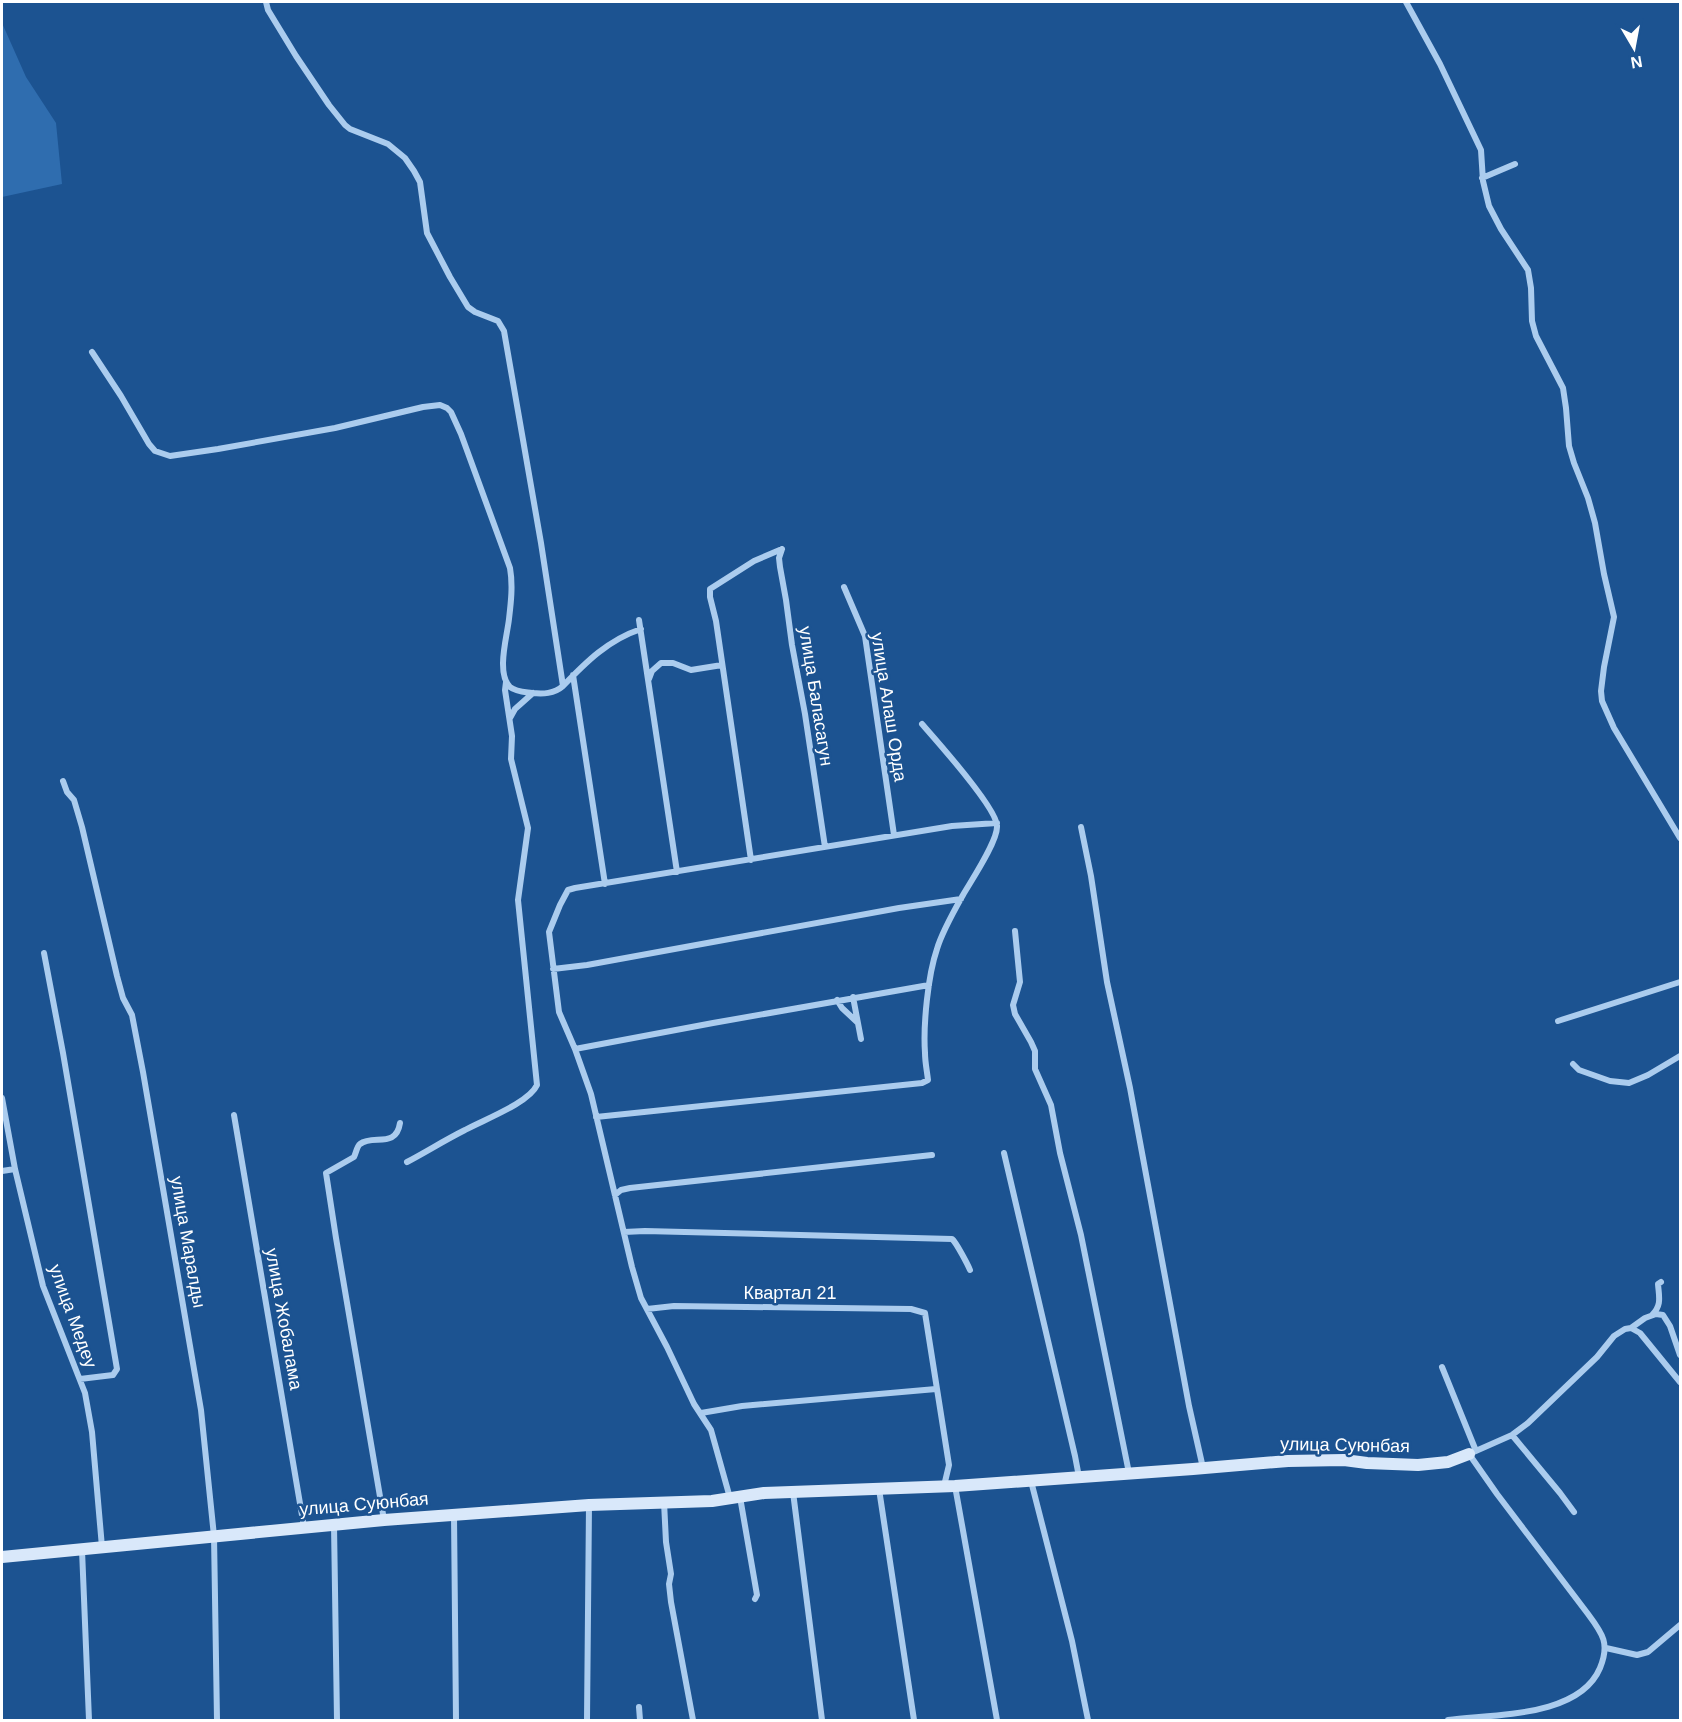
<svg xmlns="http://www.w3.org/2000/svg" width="1682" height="1722" viewBox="0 0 1682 1722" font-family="Helvetica,sans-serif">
<rect width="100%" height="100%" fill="#1c5391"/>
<path fill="#2f6daf" d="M2 23 26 77 56 123 62 184 2 197Z"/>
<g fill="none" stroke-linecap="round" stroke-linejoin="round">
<path stroke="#abccee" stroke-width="6" d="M1406 2 1440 64 1481 150 1483 181 1489 206 1501 229 1528 270 1531 288 1532 321 1536 336 1563 388 1566 408 1569 446 1574 463 1588 498 1595 523 1604 574 1614 617 1604 667 1601 691 1602 701 1614 728 1680 838
M1482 178 1515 164
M92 352 121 396 149 444 155 451 170 456 218 449 335 428 423 407 440 405 447 408 451 412 461 434 510 568C513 585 511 602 509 619 507 637 496 673 510 687 516 692 525 692 532 693 543 694 554 694 563 686L541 543 504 331 498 321 475 312 468 307 450 277 427 233 420 182 414 171 405 158 388 144 350 129 345 125 329 105 296 56 268 10 266 2
M782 549 779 558 780 567 786 600 792 645 805 714 825 847
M844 587 865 636 894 835
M639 620 677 872
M573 675 605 884
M649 679 652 671 661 663H673L691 670 722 665
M563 686C586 662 608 640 641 629
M510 718 515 709 533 693
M63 781 67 792 74 800 82 827 117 976 123 998 132 1015 143 1072 201 1410 214 1536 217 1720
M1081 827 1091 876 1107 982 1130 1088 1189 1406 1203 1468
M751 860 716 621 710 597V589L754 561 782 549
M1015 931 1020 982 1013 1005 1015 1014 1031 1042 1035 1051V1069L1051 1105 1060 1153 1081 1235 1129 1473
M44 953 63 1053 117 1369 113 1375 80 1379
M553 969 587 965 899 908 961 899
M853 997 861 1039
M837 1000 842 1008 857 1022
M1558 1021 1680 982
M575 1049 713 1023 929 985
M1573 1064 1579 1070 1610 1081 1629 1083 1648 1075 1680 1056
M2 1098 15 1169 43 1286 85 1393 92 1432 102 1547
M234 1115 304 1527
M596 1117 922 1083 928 1080C927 1071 925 1062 925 1053 923 1025 928 975 937 949 942 932 954 911 963 895 971 881 998 841 997 826 997 808 936 740 922 724
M1004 1153 1075 1456 1079 1477
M407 1162C426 1152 445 1140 465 1130 483 1120 529 1103 537 1085L518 900 528 828 511 759 512 736 505 690 506 682
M2 1171 15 1169
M615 1195 621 1190 630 1188 932 1155
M624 1232 645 1231 952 1239C956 1242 968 1265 970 1270
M647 1309 674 1306 911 1309 925 1313 949 1465 944 1486
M1652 1315C1662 1305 1659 1297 1658 1284L1661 1282
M1631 1328 1640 1333 1680 1382
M1442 1367 1476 1451
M701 1413 742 1406 936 1389
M1512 1435 1560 1493 1574 1512
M1031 1481 1072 1641 1088 1720
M955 1486 997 1720
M879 1489 914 1720
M793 1492 822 1720
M740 1497 757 1595 755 1599
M730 1498 711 1430 694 1404 667 1347 641 1298 632 1267 591 1094 575 1049 559 1012 549 932 560 905 568 890 575 888 952 826 997 823
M664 1502 666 1542 671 1574 669 1584 671 1602 693 1720
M454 1515 456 1720
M384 1520 336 1238 326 1173 354 1157C356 1153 357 1146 360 1144 373 1134 396 1149 400 1123
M334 1525 337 1720
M82 1550 89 1720
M1606 1648 1637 1655 1648 1652 1680 1625
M639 1707 640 1720
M587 1720 589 1505
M1448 1720C1492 1714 1579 1718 1600 1668 1610 1644 1603 1634 1588 1614L1497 1494 1469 1454 1512 1435 1528 1423 1597 1357 1614 1336 1625 1329 1631 1328 1645 1318 1656 1314 1663 1315 1670 1326 1680 1355"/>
<path stroke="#d9e8fa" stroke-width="12" d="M2 1557 384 1520 589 1505 712 1501 764 1493 955 1486 1193 1469 1288 1461 1344 1460 1367 1463 1418 1465 1448 1462 1469 1454"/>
</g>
<g text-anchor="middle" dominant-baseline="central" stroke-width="5" stroke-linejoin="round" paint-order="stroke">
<g font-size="18" fill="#fff" stroke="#1c5391">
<text transform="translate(816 696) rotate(81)">улица Баласагун</text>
<text transform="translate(889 707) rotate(81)">улица Алаш Орда</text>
<text transform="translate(188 1242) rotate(80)">улица Маралды</text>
<text x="790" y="1293">Квартал 21</text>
<text transform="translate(73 1316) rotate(70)">улица Медеу</text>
<text transform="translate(284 1319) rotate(80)">улица Жобалама</text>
<text transform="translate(1345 1445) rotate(1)">улица Суюнбая</text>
<text transform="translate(364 1504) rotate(-5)">улица Суюнбая</text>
</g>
</g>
<rect width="1682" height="1722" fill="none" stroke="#ffffff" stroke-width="6"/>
<g transform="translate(1634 48) rotate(170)" stroke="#1c5391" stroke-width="4.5" paint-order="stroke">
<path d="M0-4.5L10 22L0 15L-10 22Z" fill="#ffffff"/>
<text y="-9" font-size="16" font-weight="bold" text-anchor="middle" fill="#ffffff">N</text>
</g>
</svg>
